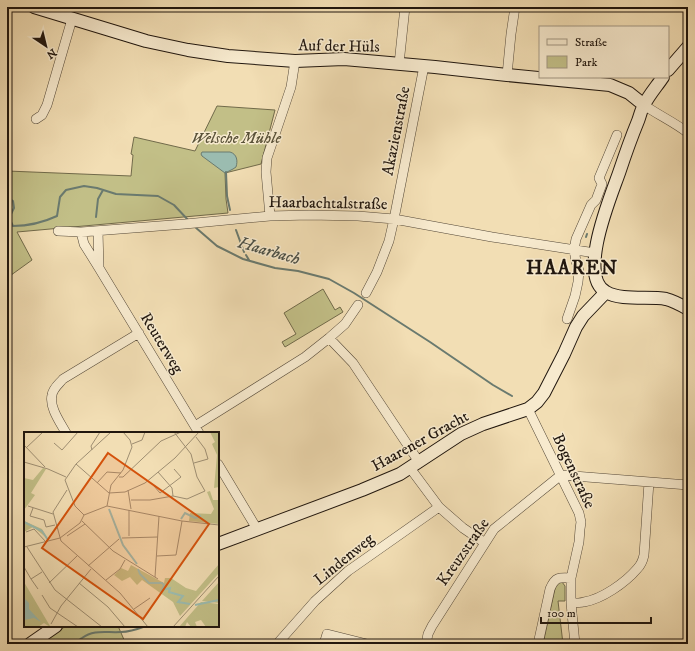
<svg xmlns="http://www.w3.org/2000/svg" width="695" height="651" viewBox="0 0 695 651" font-family="'IM FELL DW Pica',serif">
<rect width="100%" height="100%" fill="#f2deb4"/>
<filter id="stains"><feTurbulence type="fractalNoise" baseFrequency=".005" numOctaves="4"/><feColorMatrix values="0 0 0 0 .2 0 0 0 0 .09 0 0 0 0 .02 0 0 0 .5 -.17"/></filter>
<radialGradient id="worn" r=".72"><stop offset=".6" stop-color="#630" stop-opacity="0"/><stop offset="1" stop-color="#630" stop-opacity=".3"/></radialGradient>
<path fill="#c2bf87" stroke="#716a4a" d="M217 106 275 110 261 164 225 173 226 199 228 213 17 232 32 260 7 278V171L131 176 133 155 131 154 134 137 195 151Z
M323 289 335 310 340 307 343 312 285 347 282 342 296 334 284 313Z
M559 582H562L565 586V601H558L563 644H543L556 584Z
M66 626H118L125 642 116 644H39Z"/>
<path fill="#9bbcb0" stroke="#6a7a6f" d="M202 152H230C237 154 238 161 236 167L233 169 225 173 202 156 201 154Z"/>
<g fill="none" stroke-linecap="round" stroke-linejoin="round">
<path stroke="#6a7a6f" stroke-width="2" d="M687 59H688
M226 172 227 196 230 210
M7 197 13 201 14 208 9 218 13 226C29 226 42 223 57 216L60 197 66 190 84 186 97 188 116 194 158 196 174 205 189 221
M96 217 98 199 103 190
M195 227 217 246 243 259 275 268 298 271 329 279 354 293 430 342 493 385 512 396
M236 230 244 252
M586 237 587 234
M246 255 249 260
M67 641 72 642H76
M76 644C77 641 79 640 82 638 94 629 107 633 121 632 129 632 138 629 146 626"/>
<g stroke="#544838" stroke-width="10">
<path id="street" d="M399 64 405 7
M507 75 511 34 515 7
M644 105C658 115 674 122 688 133
M36 119 42 115 47 105 72 19
M270 216 266 172 267 158 291 87 295 61
M58 231 81 232 185 224 270 216 309 215 358 216 394 219 492 237 595 253
M98 231 99 267
M81 232 84 244 99 268 199 433
M366 293 377 272 389 241 394 219 424 66
M567 319 575 296 578 282 579 271 576 261 574 250 576 239 591 205 596 200 602 184 599 178 617 135
M329 338 353 363 419 462
M528 409 579 513 581 522 580 529 579 542 571 578V603L575 644
M195 426 305 357 329 338 345 324 358 305
M66 433C60 422 49 407 52 395 53 388 59 384 63 379L139 333
M218 464 257 529
M410 468 439 507 463 528 485 543
M561 475 688 485
M571 603C575 603 580 603 584 602 602 599 625 583 637 569 641 565 643 560 644 555L649 482
M277 644 315 601 348 571 439 507
M324 644 327 634 367 644
M426 644 428 634 432 626 494 529 561 475
M538 644 550 589C555 577 559 577 571 578"/>
</g>
<g stroke="#20160e" stroke-width="14">
<path id="secondary" d="M34 7 146 41 188 50 228 56 295 61 344 59 435 67 507 75 610 85 629 93 644 105
M668 70 688 47
M663 77C657 86 649 95 644 105 641 110 640 116 638 121 631 138 625 155 619 173 611 196 577 276 606 292 621 301 649 296 666 299 674 301 681 305 688 309
M218 544 362 490 400 474 461 434 483 424 528 409 537 402 544 393 564 354 576 327 583 316 606 292
M30 644 56 626"/>
</g>
<use href="#street" stroke="#f7eace" stroke-width="9"/>
<use href="#secondary" stroke="#f7eace" stroke-width="12"/>
</g>
<g text-anchor="middle" dominant-baseline="central" stroke-width="3" stroke-linejoin="round" paint-order="stroke">
<g font-size="16" fill="#20160e" stroke="#f7eace">
<text transform="translate(339 46) rotate(1)">Auf der Hüls</text>
<text transform="translate(396 131) rotate(-79)">Akazienstraße</text>
<text transform="translate(328 203) rotate(1)">Haarbachtalstraße</text>
<text transform="translate(162 343) rotate(59)">Reuterweg</text>
<text transform="translate(420 441) rotate(-29)">Haarener Gracht</text>
<text transform="translate(574 471) rotate(65)">Bogenstraße</text>
<text transform="translate(463 552) rotate(-55)">Kreuzstraße</text>
<text transform="translate(344 559) rotate(-39)">Lindenweg</text>
</g>
<g font-size="16" font-style="italic" fill="#595138" stroke="#f7eace">
<text x="236" y="138">Welsche Mühle</text>
</g>
<g font-size="17" font-style="italic" fill="#4b5047" stroke="#f7eace">
<text transform="translate(269 251) rotate(16)">Haarbach</text>
</g>
<g font-size="20" font-weight="bold" letter-spacing="1" fill="#20160e" stroke="#f7eace">
<text x="572" y="268">HAAREN</text>
</g>
</g>
<g transform="translate(24 432)">
<rect width="195" height="195" fill="#f2deb4"/>
<path d="M186 0H195V55L190 56 193 23 188 12 191 10ZM19 36 22 37 7 61 11 63 0 78V46L9 48ZM186 59 189 68H195V82H191H195V92L165 89 166 81 187 82 190 77 183 60ZM0 89 18 97 23 106 9 95 0 100ZM195 132V141L156 184 149 170 118 148 113 153 106 145 98 149 90 143 97 136 104 139 107 133 140 151 141 146H147L162 156 172 159ZM0 150 26 194V195L20 191 14 195H0ZM195 150V171L178 169ZM177 170 195 172V195H182L177 188 171 190 173 195H167L163 190 161 195H155Z" fill="#c2bf87"/>
<path d="M0 166 5 171V177L17 190 10 186 0 188Z" fill="#9bbcb0"/>
<path fill="none" stroke="#9bbcb0" stroke-width="2" d="M85 77 99 113 113 132M157 87 161 81 171 86 177 84M0 90 18 99 24 108M114 137 116 142 125 151H138L140 153 138 158 146 156 145 160 159 164 154 170 166 172M171 173 195 168"/>
<path fill="none" stroke="#9e8e72" stroke-width="1" d="M30 11 38 18 54 0M108 12 118 8 121 0M0 13 21 35M2 16 19 0M68 18 67 14 76 0M0 30 24 37 42 45M170 31 184 27 181 17 172 5M52 32 85 61M134 40 148 56 149 64M95 45H99L137 9 157 0M73 51 83 40 97 41M130 54 136 61 157 45 150 37M43 58 29 80 37 109 96 161 124 195M104 58 107 77M85 61 101 60 121 51 151 26 175 0M107 68H126L149 64 163 67 181 59 173 45 167 22 150 0M4 74 29 82M83 74 87 53 99 38 108 15 106 8 99 0M9 76 6 84 20 88 22 95 31 93M105 78V104M60 83 83 74 158 89 195 93M60 83 51 74 41 48 52 32 87 0M58 89 89 119 134 147M2 100 10 97 22 110M43 104 61 92M98 106 134 105M0 115 36 106 56 91 60 83M3 115 31 158 78 195M133 124 152 123 158 89M64 134 95 107M0 135 7 147 18 140M131 145 135 84M7 147 14 157M82 148 96 137 101 128M25 151 53 124M55 151 84 175 101 195M18 163 26 176 54 195M110 177 126 166M27 192 37 174 67 137M149 195 195 144"/>
<path fill="#d4520c" fill-opacity="0.15" stroke="#d4520c" stroke-width="2" d="M84 21 185 92 119 187 18 116Z"/>
<rect width="195" height="195" fill="none" stroke="#20160e" stroke-width="2"/>
</g>
<rect width="695" height="651" fill="none" stroke="#f2deb4" stroke-width="24"/>
<rect x="8" y="8" width="679" height="635" fill="none" stroke="#20160e" stroke-width="2"/>
<rect x="12" y="12" width="671" height="627" fill="none" stroke="#20160e"/>
<rect x="539" y="26" width="130" height="52" fill="#f7eace" stroke="#a19581"/>
<rect x="547" y="39" width="20" height="6" fill="#f7eace" stroke="#a19581"/>
<text x="575" y="46" font-size="12" fill="#20160e">Straße</text>
<rect x="547" y="56" width="20" height="12" fill="#c2bf87" stroke="#a19581"/>
<text x="575" y="66" font-size="12" fill="#20160e">Park</text>
<g transform="translate(46 46) rotate(145)" stroke="#f7eace" stroke-width="3" paint-order="stroke">
<path d="M0-3L7 15L0 10L-7 15Z" fill="#20160e"/>
<text y="-6" font-size="11" font-weight="bold" text-anchor="middle" fill="#20160e">N</text>
</g>
<path d="M541 617v6h110v-6" fill="none" stroke="#20160e" stroke-width="2"/>
<text x="547" y="617" font-size="12" fill="#20160e" stroke="#f7eace" stroke-width="3" paint-order="stroke">100 m</text>
<rect width="100%" height="100%" filter="url(#stains)"/>
<rect width="100%" height="100%" fill="url(#worn)"/>
</svg>
